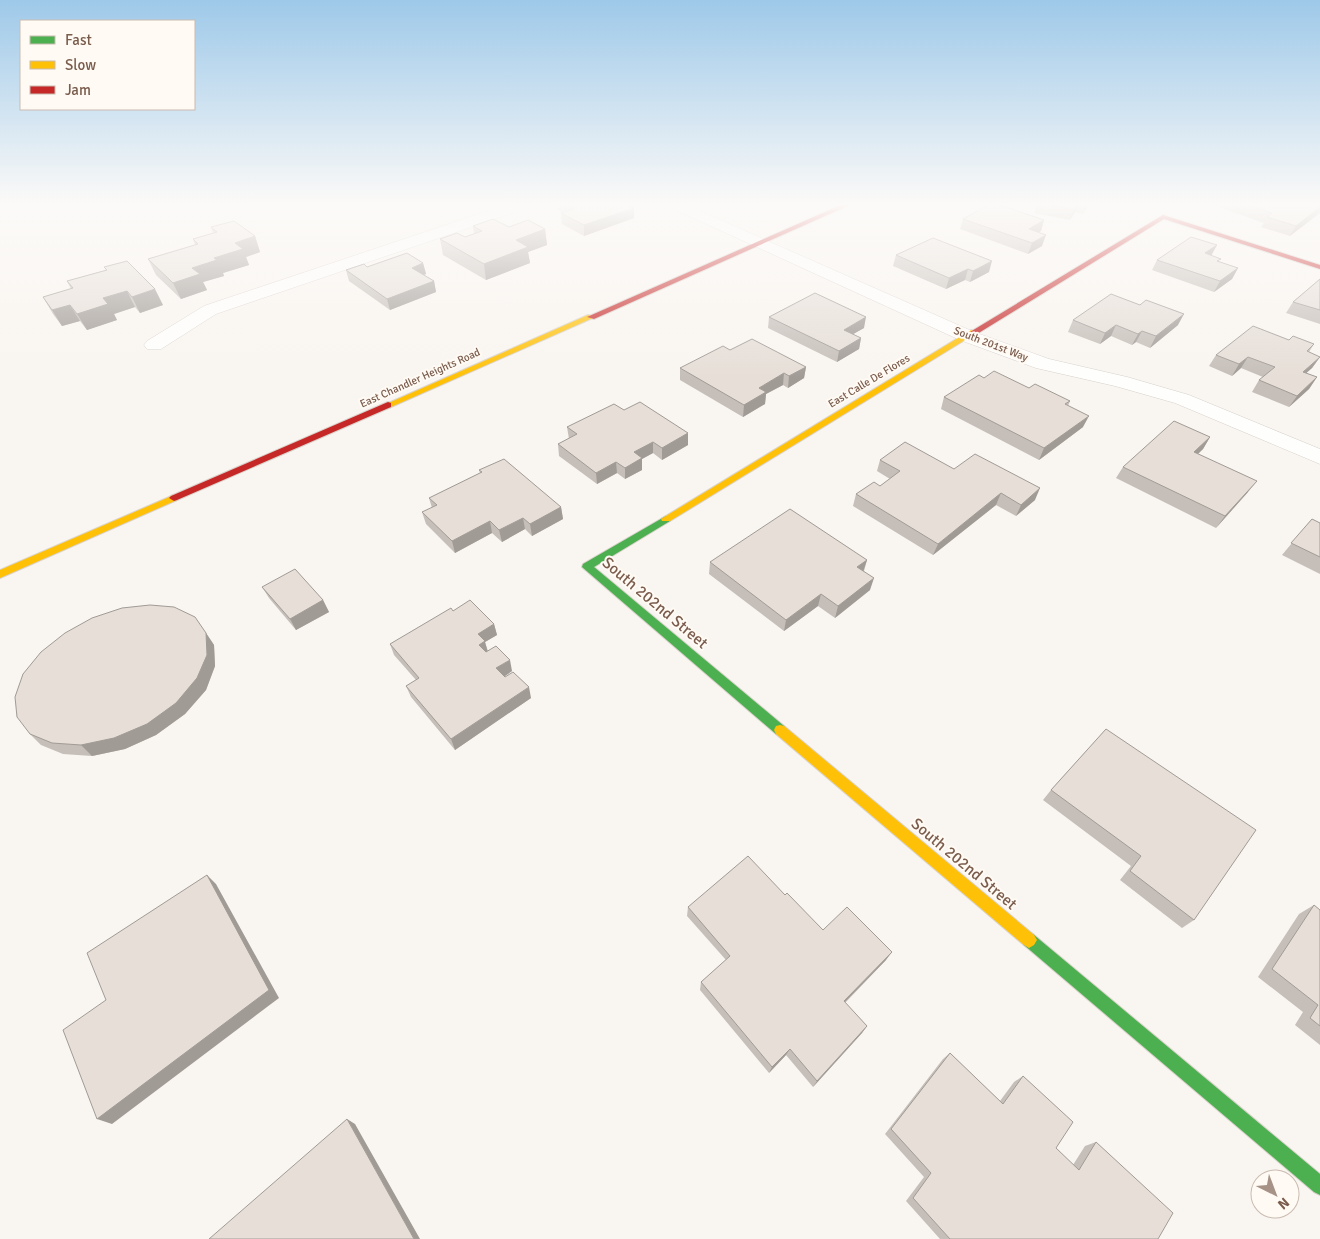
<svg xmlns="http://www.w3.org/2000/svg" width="1320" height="1239" viewBox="0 0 1320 1239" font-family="Signika,sans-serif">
<rect width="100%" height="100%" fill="#f9f5f0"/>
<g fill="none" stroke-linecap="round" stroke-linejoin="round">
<g stroke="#d7d1cb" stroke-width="1">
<path id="street" d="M509 204H532L530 207 216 314 161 349H147L144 345 147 341 204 306Z
M663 204H684L974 332 1049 359 1127 377 1189 395 1320 449V464L1175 403 1115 386 1036 368 960 340Z"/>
</g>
<g stroke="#d9d2cb" stroke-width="2">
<path id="fast" d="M666 516 671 519 670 521 594 567 784 726 786 730 784 734 780 735 776 734 582 567 583 564Z
M1029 932 1034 935 1320 1174V1195L1314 1192 1024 945 1021 940 1024 935Z"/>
</g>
<g stroke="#d9d2cb" stroke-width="2">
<path id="slow" d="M588 315 595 317 391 407 388 408 384 405Z
M971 330 978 332 670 521H662L661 519Z
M174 495 179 498 177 500 0 578V570Z
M780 725 784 726 1034 935 1037 940 1034 945 1029 948 1024 945 776 734 774 730 776 726Z"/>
</g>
<g stroke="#d9d2cb" stroke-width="2">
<path id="jam" d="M843 204H852L594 319 587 317Z
M1163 215 1320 265V269L1164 219 977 334 970 332Z
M388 402 391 403V407L177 500 174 501 169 498 171 496Z"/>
</g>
<use href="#street" fill="#fefefd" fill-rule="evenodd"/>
<use href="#fast" fill="#4caf50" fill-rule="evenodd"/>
<use href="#slow" fill="#ffc107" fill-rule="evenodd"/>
<use href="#jam" fill="#c62828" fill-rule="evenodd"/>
</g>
<path fill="#c6bfb9" d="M558 204H627L634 218 584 236 562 224 561 213H563L558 210Z
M1037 204H1089L1083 214 1075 212 1070 220 1034 213Z
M1216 204H1320L1290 236 1261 227 1264 223 1215 206Z
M963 219 1044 220 1041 231 1038 232 1042 246 1028 254 960 229Z
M473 226 509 227 545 229 547 245 528 252 530 263 486 280 443 255 440 239 465 237 474 234Z
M211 227 255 236 260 252 246 257 249 265 223 273 224 276 203 282 207 290 181 299 156 275 148 259 195 245 193 239 213 233Z
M1217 245 1211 255 1219 262 1238 268 1232 279 1214 292 1152 270 1157 260Z
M896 255 989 272 970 282 965 280 946 289 893 266Z
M423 263 426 274 424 275 434 281 436 292 390 310 349 281 346 270 367 267Z
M104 267 163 305 140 313 135 307 114 314 117 320 87 330 80 321 62 326 53 314 43 297 71 289 67 281 106 270Z
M1320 279V324L1286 313 1293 302Z
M769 317 864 328 853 334 861 338 859 349 837 362 768 328Z
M1073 320 1178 325 1150 348 1136 342 1132 345 1111 336 1100 344 1068 332Z
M1289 340 1314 344 1309 352 1320 357 1312 368 1306 373 1317 377 1309 389 1289 407 1252 392 1259 380 1263 377 1241 368 1232 376 1209 366 1216 355Z
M730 350 806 367 804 378 788 388 783 385 766 394 765 404 743 417 680 380V368Z
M984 378 1029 388 1070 401 1068 406 1083 427 1039 460 941 409 944 397Z
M624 410 688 433V445L662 460 653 453 642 459V470L625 479 617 473 597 484 559 456 558 444 569 439 567 427Z
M1210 437 1203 449 1198 454 1248 492 1216 528 1116 478 1123 467Z
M880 460 954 469 1035 500 1016 516 996 505 933 555 853 506 856 494 880 486 890 479 877 471Z
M479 470 561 507 563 519 532 536 525 529 502 542 492 533 455 553 426 524 422 512 432 508 429 498 480 473Z
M1312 519 1320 523V574L1282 555Z
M867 560 864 571 870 590 835 618 818 606 784 631 709 574 710 562Z
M262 587 323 600 329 612 296 630 269 598Z
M494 624 497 635 485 642 488 651 512 671 504 677 531 698 455 750 411 697 406 686 416 680 394 655 390 644Z
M206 633 214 645 215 666 206 690 185 714 156 735 125 749 92 756 63 754 41 745 30 734Z
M1106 729 1194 920 1182 928 1120 880 1131 866 1043 800 1051 790Z
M785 895 823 930 886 960 845 1003 867 1026 862 1033 813 1087 786 1055 769 1073 700 990 701 982 726 960 687 916 688 907Z
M1314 905 1320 910V1045L1295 1025 1303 1012 1258 977 1299 914Z
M950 1053 1000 1101 1014 1082 1023 1076 1056 1148 1073 1165 1085 1146 1096 1142 1158 1239H940L906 1201 924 1177 885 1134 943 1059Z"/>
<path fill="#a19b96" d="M1078 204 1075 212 1070 220 1074 210Z
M1087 204H1089L1083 214Z
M1320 207V213L1290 236 1296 226Z
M634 208V218L584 236V225Z
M1044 220 1041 231 1025 240 1029 229Z
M545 229 547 245 528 252 530 263 486 280 484 264 516 240Z
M1046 235 1042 246 1028 254 1032 243Z
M255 236 260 252 246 257 249 265 223 273 224 276 203 282 207 290 181 299 173 283 192 268 214 258 235 243Z
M1217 245 1211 256 1205 253Z
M992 261 989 272 970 282 973 271Z
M423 263 426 274 415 278 412 268Z
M1238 268 1232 279 1214 292 1220 281Z
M968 269 965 280 946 289 949 278Z
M434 281 436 292 390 310 387 299Z
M155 289 163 305 140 313 132 297Z
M127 291 135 307 114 314 117 320 87 330 77 314 103 298Z
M70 305 80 321 62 326 52 310Z
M1184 314 1178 325 1150 348 1156 336Z
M866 317 864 328 841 341 844 330Z
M1116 325 1111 336 1100 344 1105 333Z
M1142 331 1136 342 1132 345 1138 334Z
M861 338 859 349 837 362 839 351Z
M1248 357 1241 368 1232 376 1239 364Z
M1320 357 1312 368 1295 383 1303 372Z
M806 367 804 378 788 388 789 376Z
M784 373 783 385 766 394 765 404 743 417 744 405 759 388Z
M1317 377 1309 389 1289 407 1297 396Z
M1089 416 1083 427 1039 460 1044 448Z
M688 433V445L662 460V448Z
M1210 437 1203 449 1187 464 1194 452Z
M653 442V453L642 459V470L625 479V468L634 452Z
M616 462 617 473 597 484 596 473Z
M1257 481 1248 492 1216 528 1225 516Z
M1040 488 1035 500 1016 516 1021 505Z
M1001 493 996 505 933 555 938 544Z
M561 507 563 519 532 536 530 524Z
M523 518 525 529 502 542 499 530Z
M490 521 492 533 455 553 452 541Z
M867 560 863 572 857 567Z
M874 578 870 590 835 618 838 606Z
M821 594 818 606 784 631 786 620Z
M323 600 329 612 296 630 290 619Z
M494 624 497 635 485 642 488 653 482 656 479 645 478 634Z
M206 633 214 645 215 666 206 690 185 714 156 735 125 749 92 756 81 745Z
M510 660 512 671 499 680 496 668Z
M529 687 531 698 455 750 451 739Z
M207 875 216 884 279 998 112 1124 97 1119Z
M892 952 886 960 839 1008 844 1001Z
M867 1026 862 1033 813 1087 817 1081Z
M790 1049 786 1055 769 1073 772 1067Z
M347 1119 355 1124 420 1239H414Z"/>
<path fill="#e6ded7" stroke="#a19b96" d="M565 204H627L634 208 584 225 561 213 574 209Z
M990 204H997L1044 220 1029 229 1046 235 1032 243 963 219Z
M1047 204H1078L1074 210Z
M1246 204H1320V207L1296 226 1267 217 1272 213Z
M493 219 509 227 528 220 545 229 516 240 528 247 484 264 440 239 457 233 465 237 482 231 473 226Z
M234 221 255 236 235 243 243 249 214 258 217 260 192 268 200 274 173 283 148 259 198 244 193 239 217 232 211 227Z
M1191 237 1217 245 1205 253 1221 259 1217 261 1238 268 1220 281 1157 260Z
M933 238 992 261 973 271 968 269 949 278 896 255Z
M407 253 423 263 412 268 434 281 387 299 346 270 364 264 367 267Z
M127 261 155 289 132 297 127 291 103 298 108 304 77 314 70 305 52 310 43 297 73 288 67 281 107 270 104 267Z
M1320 279V310L1293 302Z
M815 293 866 317 844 330 861 338 839 351 769 317Z
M1111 294 1140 305 1146 300 1184 314 1156 336 1142 331 1138 334 1116 325 1105 333 1073 320Z
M1253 326 1289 340 1293 336 1314 344 1307 351 1320 357 1303 372 1317 377 1297 396 1259 380 1275 367 1248 357 1239 364 1216 355Z
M752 339 806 367 789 376 784 373 759 388 766 392 744 405 680 368 723 346 730 350Z
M994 371 1029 388 1035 384 1070 401 1065 404 1089 416 1044 448 944 397 979 375 984 378Z
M640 402 688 433 662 448 653 442 634 452 642 458 625 468 616 462 596 473 558 444 577 434 567 427 614 404 624 410Z
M1174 421 1210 437 1194 452 1257 481 1225 516 1123 467Z
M905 442 954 469 975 454 1040 488 1021 505 1001 493 938 544 856 494 874 482 880 486 900 471 880 460Z
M504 459 561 507 530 524 523 518 499 530 490 521 452 541 422 512 437 505 429 498 482 472 479 470Z
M790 509 867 560 857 567 874 578 838 606 821 594 786 620 710 562Z
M1312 519 1320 523V557L1291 543Z
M295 569 323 600 290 619 262 587Z
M470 600 494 624 478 634 485 641 479 645 486 652 496 646 510 660 496 668 505 677 513 672 529 687 451 739 406 686 419 678 390 644 451 608 453 611Z
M150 605 174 607 195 617 206 633 207 655 197 678 176 703 147 724 114 738 81 745 52 743 30 734 17 717 15 697 23 674 41 652 65 633 92 618 122 608Z
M1106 729 1256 830 1194 920 1130 871 1141 856 1051 790Z
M748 856 785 895 787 893 823 930 847 907 892 952 844 1001 867 1026 817 1081 790 1049 772 1067 701 982 730 956 688 907Z
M207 875 269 990 97 1119 63 1030 106 1000 87 953Z
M1314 905 1320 910V1026L1310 1018 1318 1005 1272 969Z
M950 1053 1003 1104 1023 1076 1073 1122 1056 1148 1079 1170 1096 1142 1173 1213 1158 1239H950L913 1198 931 1173 891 1129Z
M347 1119 414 1239H209Z"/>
<linearGradient id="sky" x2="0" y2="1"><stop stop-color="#9ec9e9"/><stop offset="0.54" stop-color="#fcfaf8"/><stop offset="1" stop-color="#fcfaf8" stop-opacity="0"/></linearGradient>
<rect width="1320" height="378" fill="url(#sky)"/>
<g text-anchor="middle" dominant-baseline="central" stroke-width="4" stroke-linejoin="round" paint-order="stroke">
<g font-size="11" fill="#7a5c4d" stroke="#fffaf3">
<text transform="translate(991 344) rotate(21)">South 201st Way</text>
<text transform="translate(420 378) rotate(-24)">East Chandler Heights Road</text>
<text transform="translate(869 381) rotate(-31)">East Calle De Flores</text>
</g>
<g font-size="16" fill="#7a5c4d" stroke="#fffaf3">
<text transform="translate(655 603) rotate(40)">South 202nd Street</text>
<text transform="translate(964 864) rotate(40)">South 202nd Street</text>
</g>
</g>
<rect x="20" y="20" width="175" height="90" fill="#fffaf3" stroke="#cabbb1"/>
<rect x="30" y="36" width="25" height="8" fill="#4caf50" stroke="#cabbb1"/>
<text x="65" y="45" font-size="15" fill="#7a5c4d">Fast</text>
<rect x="30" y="61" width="25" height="8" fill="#ffc107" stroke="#cabbb1"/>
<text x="65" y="70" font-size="15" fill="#7a5c4d">Slow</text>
<rect x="30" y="86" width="25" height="8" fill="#c62828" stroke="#cabbb1"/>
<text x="65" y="95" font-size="15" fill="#7a5c4d">Jam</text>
<g transform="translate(1275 1194) rotate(138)"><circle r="24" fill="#fffaf3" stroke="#cabbb1"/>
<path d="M0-4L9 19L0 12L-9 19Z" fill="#a69286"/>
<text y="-8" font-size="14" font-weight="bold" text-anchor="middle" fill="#7a5c4d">N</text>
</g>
</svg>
